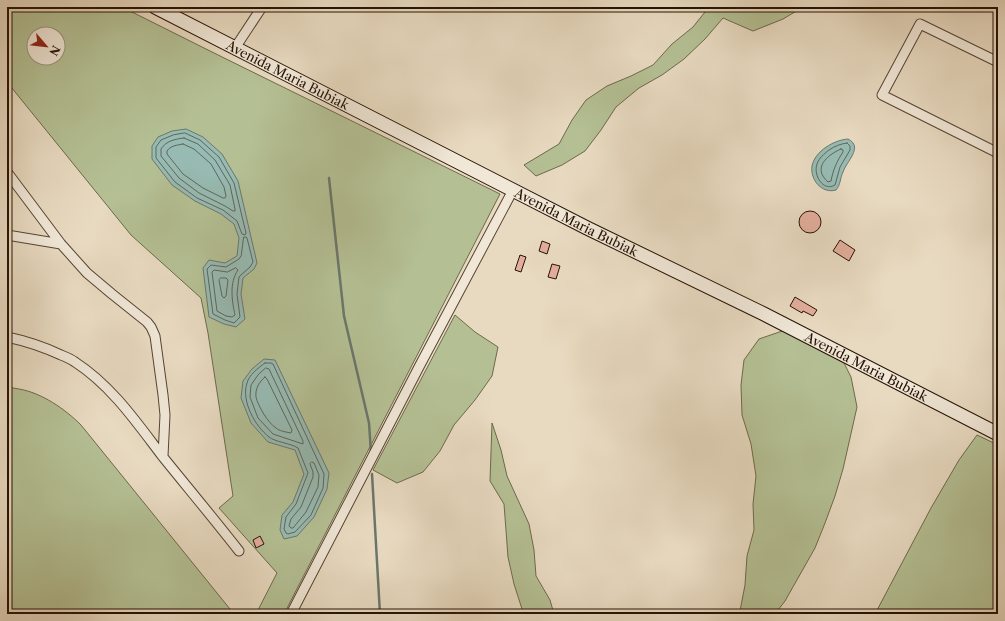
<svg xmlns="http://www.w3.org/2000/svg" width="1005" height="621" viewBox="0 0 1005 621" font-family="'Libre Caslon Text',serif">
<rect width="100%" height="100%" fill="#e8dac1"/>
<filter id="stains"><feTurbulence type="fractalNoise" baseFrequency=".005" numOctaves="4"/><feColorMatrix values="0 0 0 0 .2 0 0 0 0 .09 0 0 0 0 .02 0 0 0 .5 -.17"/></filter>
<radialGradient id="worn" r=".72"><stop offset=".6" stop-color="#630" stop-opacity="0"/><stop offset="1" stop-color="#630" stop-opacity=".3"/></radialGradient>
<path fill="#b4c094" stroke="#6d694c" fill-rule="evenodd" d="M7 7H122L212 52 500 194 284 614H256L277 573 219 508 233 496 208 333 201 298 131 235 7 82ZM34 34H58V58H34Z
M709 7H803L783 19 753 31 723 18 705 39 684 59 662 75 639 88 616 107 601 130 585 151 562 165 536 176 524 165 559 144 572 120 586 100 607 86 631 76 653 65 672 44 693 27Z
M455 315 475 332 498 347 492 376 475 400 454 425 440 451 423 472 397 483 373 470Z
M788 329 839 353 851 377 857 407 843 469 835 496 825 523 815 548 785 601 775 614H738L740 611 745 585 747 556 754 530 753 504 756 476 751 444 742 415 741 385 744 360 759 339Z
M7 387C11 388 15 388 19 389 42 393 65 409 81 425L234 614H7Z
M492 423 501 450 507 476 529 524 534 550 536 576 550 600 554 614H525L522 609 514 584 508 557 504 504 490 481Z
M977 435 998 445V614H875L931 508 959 460Z"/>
<path fill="#97bbb3" stroke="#6a776d" d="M186 129 203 137 222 154 238 181 257 263 254 269 243 278 241 294 245 319 236 327 224 324 209 317 203 268 209 260 225 263 237 256 239 238 234 224 221 214 195 201 172 185 152 159V146L158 137 172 131Z
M848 139C864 147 846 162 843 172 840 178 841 184 836 190 822 194 810 180 812 166 815 151 834 140 848 139Z
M264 359 275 360 329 473 327 489 314 517 297 536 284 539 280 530 282 515 293 502 304 474 295 450 268 442 251 423 241 398 243 381 252 369Z"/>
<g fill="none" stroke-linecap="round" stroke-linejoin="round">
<path stroke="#5e665c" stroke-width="1" d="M185 133 200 140 219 157 234 183 246 233 245 235 242 234 237 221 223 210 197 198 175 182 156 158V147L161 140 173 135Z
M184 138 198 144 215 160 230 185 235 209V211H233L225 206 199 193 179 178 161 156V149C166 141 175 139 184 138Z
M847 143 850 146V150L840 167 835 185C823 192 813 175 817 164 819 158 824 154 829 150 835 146 840 144 847 143Z
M183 144 194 149 211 164 224 187 226 196 225 198H223L203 188 183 174 167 154V151C170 146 177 145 183 144Z
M841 149 843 150V152C837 161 833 170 831 181L828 182C812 168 827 155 841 149Z
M244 237H246L247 238 253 262 250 267 241 275 239 277 237 294 240 317 234 323 225 320 213 314 207 269 211 265 226 267 239 259 241 256Z
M236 268 238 270C229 283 232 301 235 315L232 317 226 316 217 311 212 272 214 270 227 272Z
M221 278H226L228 280 226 296 224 298 222 296 219 280Z
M265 363H271L273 364 324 474 323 488 311 515 295 532 288 534 286 533 284 529 286 517 296 504 308 473 298 448C290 443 275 442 269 437 255 426 241 401 247 383 249 375 258 368 265 363Z
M266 368 269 369 303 441V444L273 434 258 418 250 397 251 385 258 375Z
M265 377 267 379 292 430 291 433C286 432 279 431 276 428 268 423 258 406 256 397 255 389 259 382 265 377Z
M312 462 314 463 319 475 318 487 306 512 293 528H291L289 526 291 519 301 507 313 477V472L310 464Z"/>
<path stroke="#6a776d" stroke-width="2.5" d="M329 178 344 316 369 423 371 453
M372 474 380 614"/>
</g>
<path fill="#e3ae9d" stroke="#261204" d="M799 222a11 11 0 1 1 22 0a11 11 0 1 1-22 0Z
M840 240 855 250 849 261 833 251Z
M542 241 550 244 547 254 539 251Z
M520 255 526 257 521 272 515 270Z
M552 264 560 266 556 279 548 277Z
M795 297 817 310 813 316 803 311 802 313 790 306Z
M260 536 264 544 256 548 253 540Z"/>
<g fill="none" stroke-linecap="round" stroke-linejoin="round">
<g stroke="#564433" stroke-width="11">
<path id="street" d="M235 48 262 7
M998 62 920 24 882 95 998 153
M7 172 61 244 87 273 112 294 147 322 151 327 155 336 163 395 165 415 163 456
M7 235 61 244
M7 337C26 341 44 347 61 355 66 357 71 359 75 362 112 386 137 423 163 457 188 488 214 519 239 551
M291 614 420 365 513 190"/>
</g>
<g stroke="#261204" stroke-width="15">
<g id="secondary">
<path id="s1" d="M155 7 587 228 764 314 998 434"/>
</g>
</g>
<use href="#street" stroke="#f0e7d7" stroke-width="9"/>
<use href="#secondary" stroke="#f0e7d7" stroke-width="13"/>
</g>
<g text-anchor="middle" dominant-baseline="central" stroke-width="3.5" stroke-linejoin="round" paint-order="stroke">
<g font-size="13" fill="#261204" stroke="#f0e7d7">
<text stroke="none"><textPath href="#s1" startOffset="149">Avenida Maria Bubiak</textPath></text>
<text stroke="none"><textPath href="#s1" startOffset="473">Avenida Maria Bubiak</textPath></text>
<text stroke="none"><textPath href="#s1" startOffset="797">Avenida Maria Bubiak</textPath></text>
</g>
</g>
<rect width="1005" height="621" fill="none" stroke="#e8dac1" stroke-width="24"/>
<rect x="8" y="8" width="989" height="605" fill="none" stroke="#261204" stroke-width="2"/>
<rect x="12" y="12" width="981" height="597" fill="none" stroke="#261204"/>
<g transform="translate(46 46) rotate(118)"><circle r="19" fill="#f0e7d7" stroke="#9f9283"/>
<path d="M0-3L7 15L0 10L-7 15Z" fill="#8f2418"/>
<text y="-6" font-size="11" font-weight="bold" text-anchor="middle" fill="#261204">N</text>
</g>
<rect width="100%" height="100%" filter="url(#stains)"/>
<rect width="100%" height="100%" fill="url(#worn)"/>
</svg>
